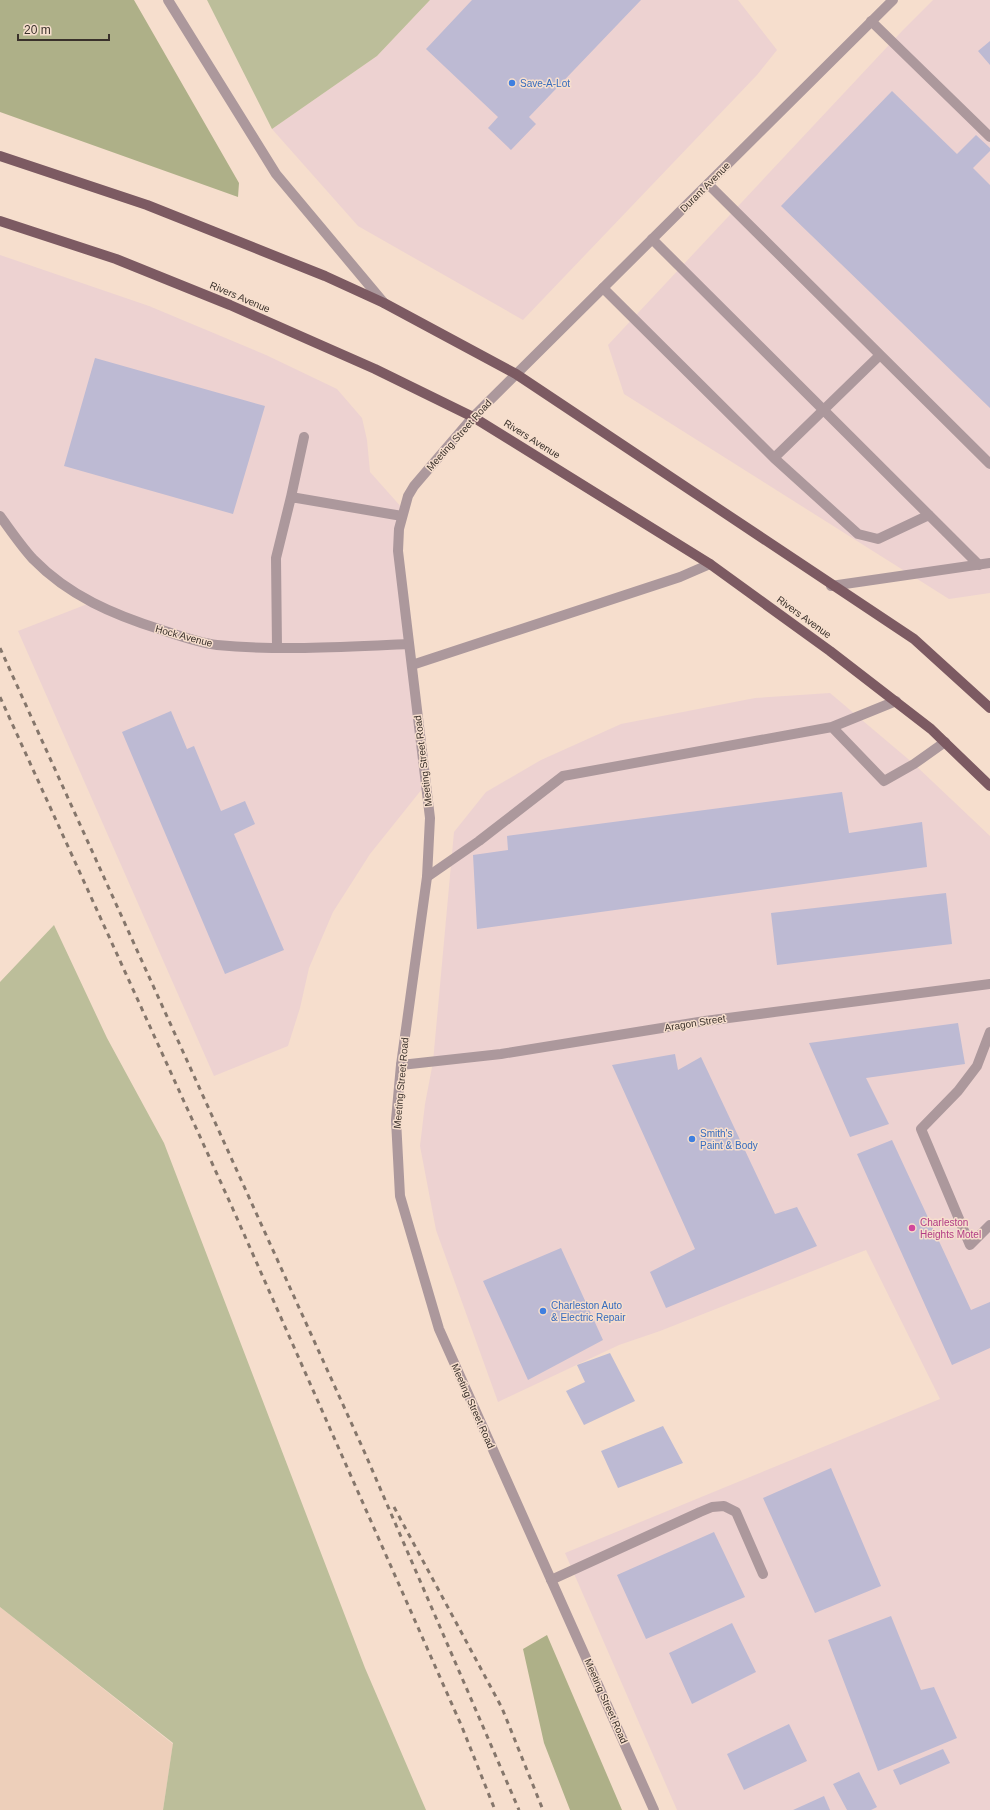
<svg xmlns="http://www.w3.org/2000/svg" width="990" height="1810" viewBox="0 0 990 1810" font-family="Arial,sans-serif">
<rect width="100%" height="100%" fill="#f6decd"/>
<path fill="#edd2d1" d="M430 0H738L777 50 757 75 523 320 358 226 272 129 377 56Z
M933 0H990V593L949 599 624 394 608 345 903 30Z
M0 255 149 306 266 355 337 389 362 418 367 440 370 472 403 509 399 529 426 784 370 854 333 912 309 968 300 1008 288 1046 214 1076 18 631 90 603 59 582 0 516Z
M830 693 914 764 990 836V1810H677L565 1553 940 1399 866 1250 660 1331 619 1345 498 1402 436 1230 420 1146 425 1104 433 1062 454 832 486 792 541 760 621 724 755 698Z"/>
<path fill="#edcfba" d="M0 1607 173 1744 163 1810H0Z"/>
<path fill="#bcbe9a" d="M207 0H430L377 56 272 129Z
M54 925 107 1038 164 1143 365 1668 426 1810H163L173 1743 0 1607V982Z"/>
<path fill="#aeb088" d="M0 0H134L239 183 238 197 0 112Z
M547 1635 622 1810H570L544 1743 523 1649Z"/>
<path fill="#bdbad3" d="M472 0H641L529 117 536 124 511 150 488 128 498 117 426 49Z
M990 41V65L978 51Z
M892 91 957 154 976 135 990 148V151L973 168 990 185V408L781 206Z
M95 358 265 406 233 514 64 466Z
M171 711 187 749 194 746 221 811 245 801 255 824 234 834 284 950 225 974 122 732Z
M842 792 849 833 922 822 927 867 477 929 473 855 508 850 507 836Z
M946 893 952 944 777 965 771 913Z
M958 1023 965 1064 866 1078 889 1124 850 1137 809 1043Z
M675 1054 678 1070 701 1057 775 1214 797 1207 817 1246 666 1308 650 1272 695 1249 612 1065Z
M892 1140 971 1310 990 1302V1348L952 1365 857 1154Z
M561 1248 603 1340 528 1380 483 1281Z
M610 1353 635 1401 584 1425 566 1391 585 1382 577 1365Z
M663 1426 683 1463 618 1488 601 1451Z
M831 1468 881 1586 815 1613 763 1498Z
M714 1532 745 1597 646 1639 617 1575Z
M891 1616 921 1690 934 1687 957 1738 878 1771 828 1640Z
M732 1623 756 1672 692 1704 669 1653Z
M789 1724 807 1761 744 1790 727 1754Z
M943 1749 950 1763 900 1785 893 1770Z
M859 1772 877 1807 871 1810H847L833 1784Z
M824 1796 830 1810H793Z"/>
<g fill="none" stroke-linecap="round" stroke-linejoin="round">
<path stroke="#ac989c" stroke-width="10" d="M871 21 990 137
M708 184 990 464
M652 239 979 565
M603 288 774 458 880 355
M774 458 858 534 878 539 929 515
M291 497 304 437
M277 648 276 558 291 497 402 516
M412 665 680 577 710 564
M832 727 884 781 914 764 945 742
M427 877 479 841 563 776 832 727 896 701
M990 1032 977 1066 958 1091 921 1129 970 1245 990 1225
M551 1580 700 1512 712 1507 724 1506 736 1512 763 1574"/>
<path stroke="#ac989c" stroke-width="10" d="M168 0 276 174 384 303
M0 516C11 531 21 546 33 559 69 596 114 615 162 630 180 636 199 643 217 645 281 651 345 647 408 644
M831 586 990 563
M401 1065 501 1054 705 1021 990 984"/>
<path stroke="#ac989c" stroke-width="10" d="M654 1810 439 1329 400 1196 396 1120 401 1065 427 877 430 818 398 551 399 529 408 496 414 486 473 417 893 0"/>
<path stroke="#7c5a62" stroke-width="10" d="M0 156 147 205 325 276 384 303 516 374 914 639 990 708
M0 221 116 259 230 305 375 369 473 417 710 564 830 651 931 729 990 786"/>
<path stroke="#85766b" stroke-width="3" stroke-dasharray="5 5" stroke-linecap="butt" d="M0 648 364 1451 519 1810
M0 697 232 1207 462 1727 495 1810
M394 1507 502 1708 543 1810"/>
</g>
<g fill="#3f7fe0" stroke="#f6decd" stroke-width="1.5">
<circle cx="512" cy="83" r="4"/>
<circle cx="692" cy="1139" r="4"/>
<circle cx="543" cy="1311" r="4"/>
</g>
<circle fill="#d1479c" stroke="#f6decd" stroke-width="1.5" cx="912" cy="1228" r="4"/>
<g text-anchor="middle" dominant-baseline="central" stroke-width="3" stroke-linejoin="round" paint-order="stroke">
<g font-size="10" fill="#366cbe" stroke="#f6decd" text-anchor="start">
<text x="520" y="83">Save-A-Lot</text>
<text x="700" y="1133">Smith's<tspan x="700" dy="12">Paint &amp; Body</tspan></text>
<text x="551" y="1305">Charleston Auto<tspan x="551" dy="12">&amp; Electric Repair</tspan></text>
</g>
<g font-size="10" fill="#3a312b" stroke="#f6decd">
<text transform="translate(705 187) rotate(-45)">Durant Avenue</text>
<text transform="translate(240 297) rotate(23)">Rivers Avenue</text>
<text transform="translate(459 435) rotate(-48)">Meeting Street Road</text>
<text transform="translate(532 439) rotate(32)">Rivers Avenue</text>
<text transform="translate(804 617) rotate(36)">Rivers Avenue</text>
<text transform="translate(184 636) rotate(15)">Hock Avenue</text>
<text transform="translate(423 761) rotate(-97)">Meeting Street Road</text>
<text transform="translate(695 1023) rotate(-9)">Aragon Street</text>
<text transform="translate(401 1083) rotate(-85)">Meeting Street Road</text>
<text transform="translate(473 1406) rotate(66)">Meeting Street Road</text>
<text transform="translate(606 1701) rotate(66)">Meeting Street Road</text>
</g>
<g font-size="10" fill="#b23c85" stroke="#f6decd" text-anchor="start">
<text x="920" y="1222">Charleston<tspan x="920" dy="12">Heights Motel</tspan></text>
</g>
</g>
<path d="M18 34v6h91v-6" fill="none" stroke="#3a312b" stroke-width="2"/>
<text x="24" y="34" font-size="12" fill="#3a312b" stroke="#f6decd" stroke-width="3" paint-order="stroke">20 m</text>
</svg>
